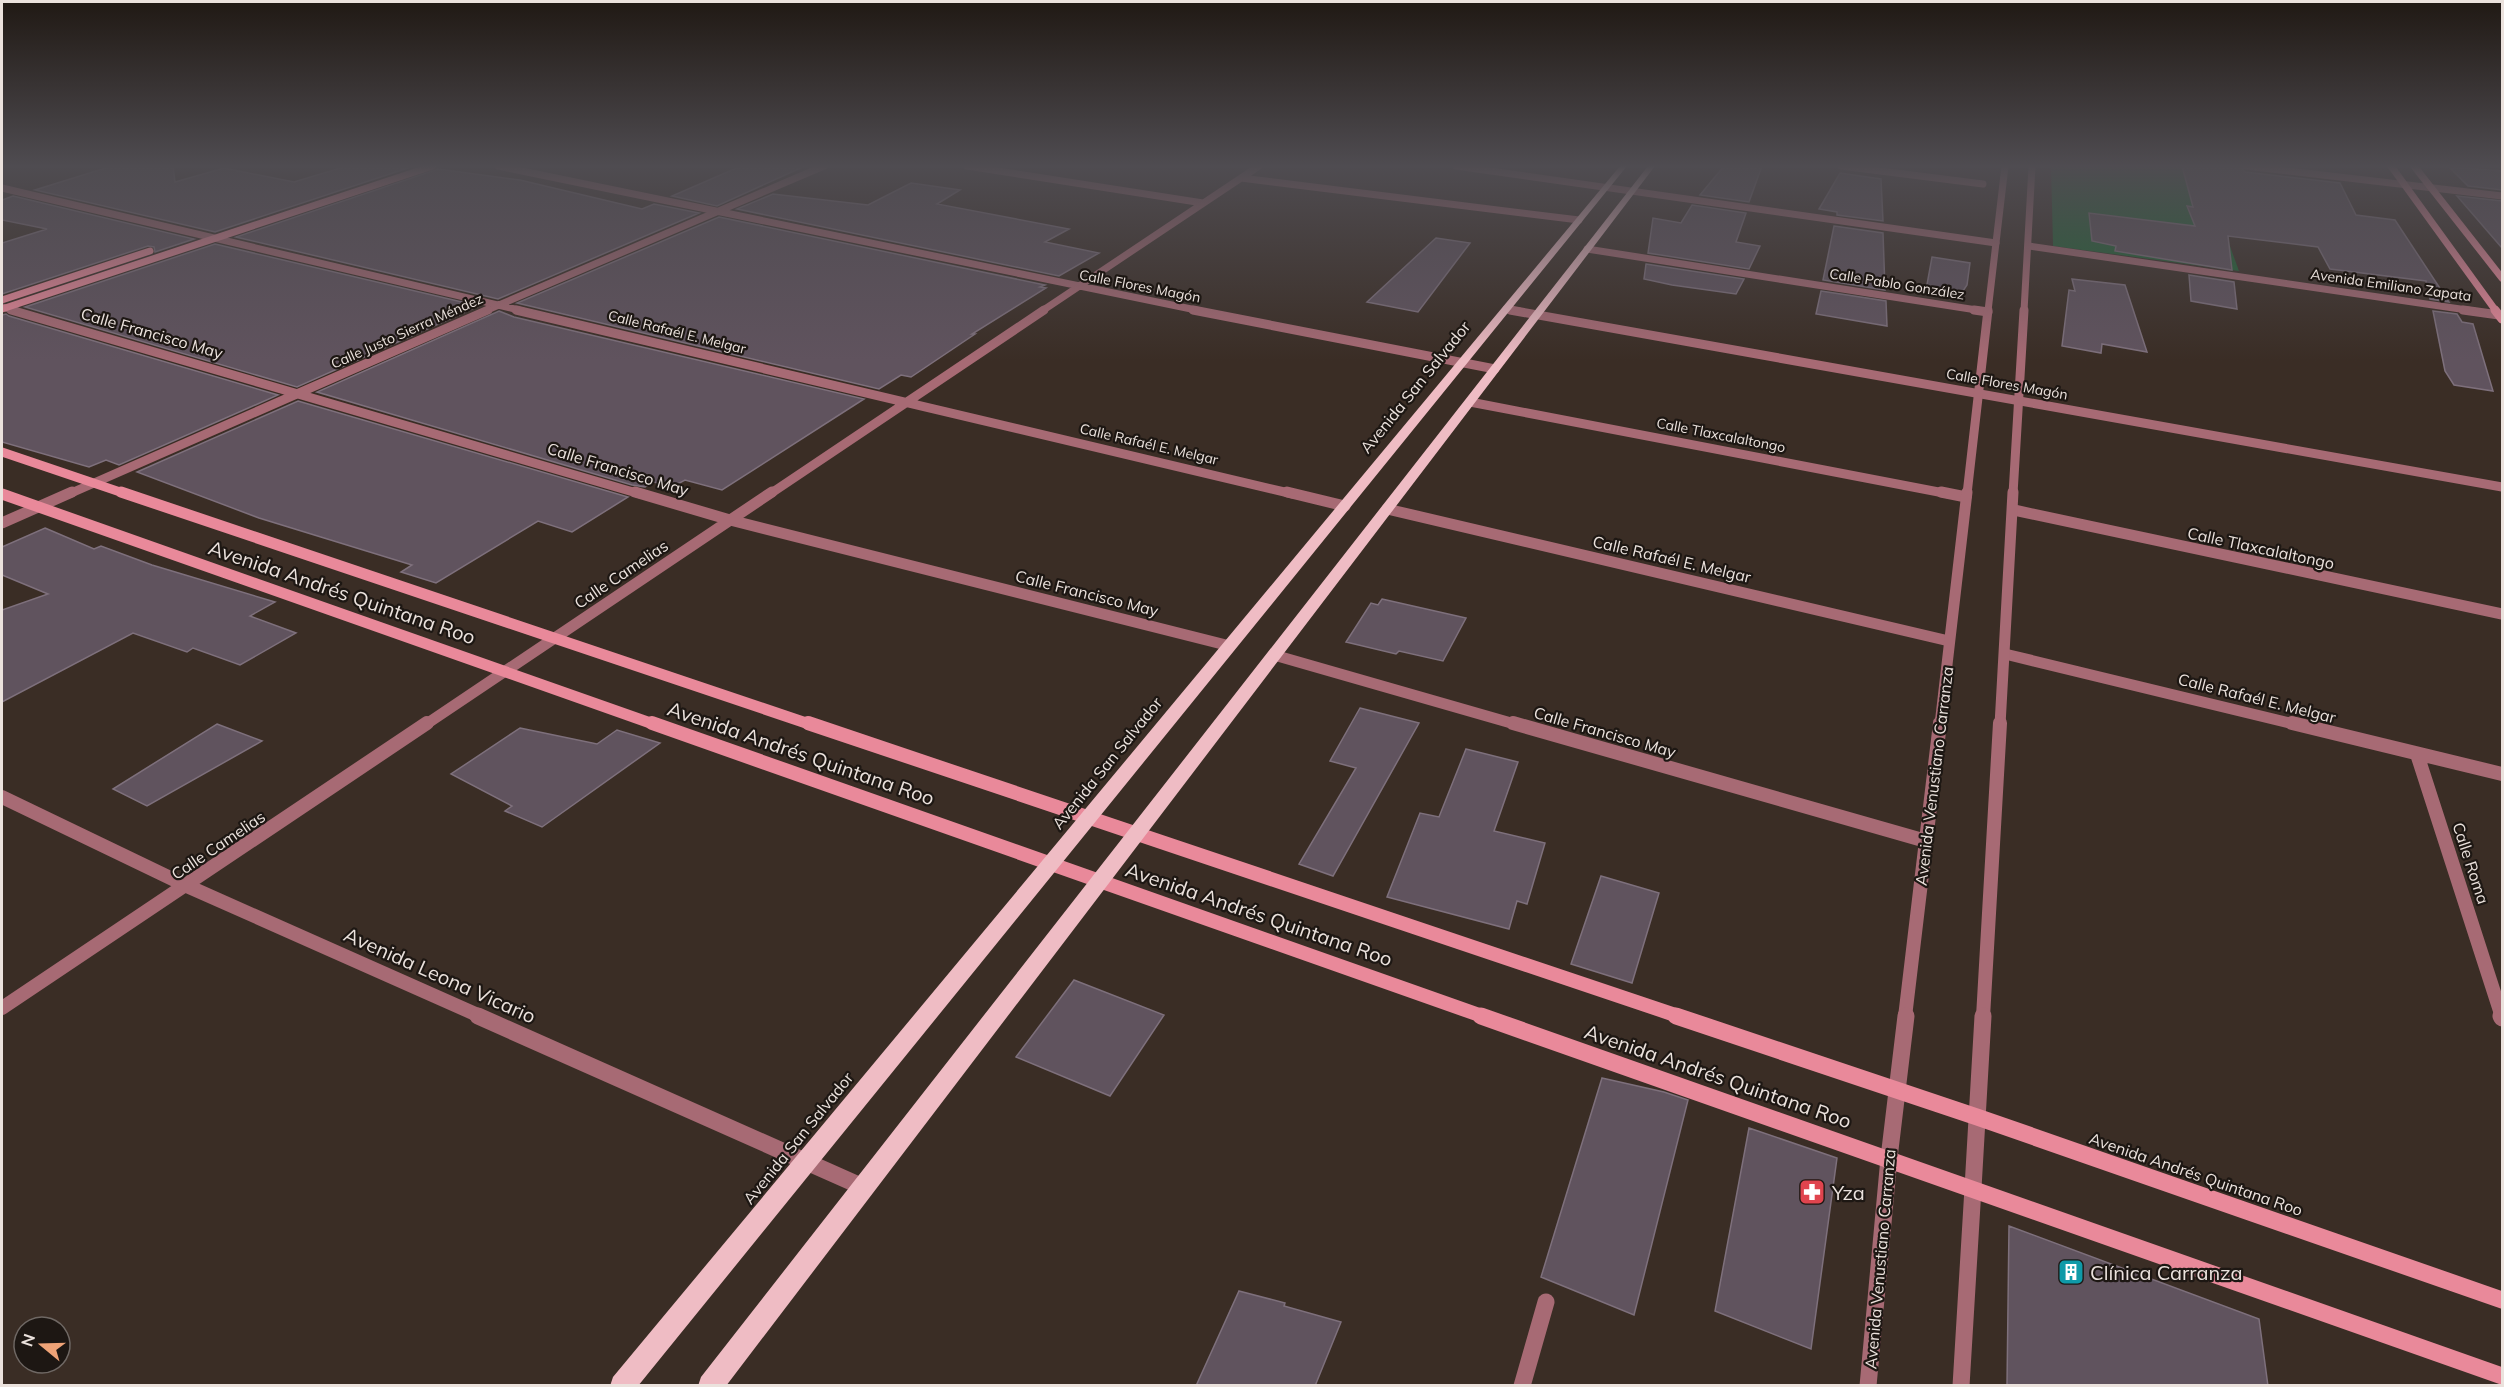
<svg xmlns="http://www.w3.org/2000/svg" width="2504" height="1387" viewBox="0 0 2504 1387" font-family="Mulish,sans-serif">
<rect width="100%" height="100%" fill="#3a2d25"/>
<path fill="#1d6533" d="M2051 166H2201L2239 271 2053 246Z"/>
<path fill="#60535e" stroke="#7e707c" stroke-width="1.5" d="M112 166H173L175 182 224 168 294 182 347 166H414L215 232 35 190Z
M741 166H805L717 206 672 196Z
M1724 166H1762L1749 202 1700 195Z
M2182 166H2240L2245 172 2340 183 2356 215 2395 220 2449 302 2430 299 2426 281 2330 269 2318 247 2228 236 2232 270 2115 251 2116 246 2092 241 2089 213 2195 226 2187 206 2193 207Z
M2449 167 2502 171V190L2468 186Z
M438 169 520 180 642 209 654 204 699 213 498 299 236 237Z
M1840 173 1881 179 1883 221 1837 215V212L1819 209Z
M911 183 960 190 937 204 1069 229 1045 242 1099 253 1059 276 737 209 773 194 868 205Z
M13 196 194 239 155 252 154 247 148 246 2 294V243L47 229 2 220V200Z
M2457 196 2502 201V248Z
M1692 205 1746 213 1736 242 1760 246 1749 269 1648 253 1653 218 1681 223Z
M719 217 1045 285 1040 287 1046 288 972 334H975L911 377 901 375 879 389 517 303Z
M1834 226 1883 233 1885 290 1823 280Z
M1436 238 1470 243 1418 312 1367 302Z
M215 244 479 306 297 387 25 307Z
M1932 257 1970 263 1967 285 1959 297 1926 290Z
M1646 264 1744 279 1736 294 1672 285 1644 279Z
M2189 275 2234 282 2237 309 2191 301Z
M2072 279 2125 285 2147 352 2102 344 2101 353 2062 346 2069 290 2075 291Z
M1821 291 1886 301 1887 326 1816 314Z
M499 311 514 317 864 399 722 490 685 480 672 487 654 482 645 487 632 485 317 392Z
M2433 311 2457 314 2462 322 2473 324 2493 391 2454 385 2445 371Z
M6 314 9 316 278 395 119 465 106 460 89 467 2 442V315Z
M298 401 628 497 572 532 538 521 436 583 401 572 412 565 259 518 137 472Z
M45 528 94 549 101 546 152 565 275 602 250 616 296 633 240 665 193 648 187 652 133 633 2 702V610L48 594 2 575V547Z
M1382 599 1466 618 1443 661 1399 651 1396 654 1346 642 1371 603 1378 605Z
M1360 708 1419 723 1333 876 1299 864 1356 768 1330 761Z
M217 724 262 741 147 806 113 789Z
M520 728 597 744 617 730 660 743 542 827 505 811 512 806 451 774Z
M1466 749 1518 762 1494 831 1545 843 1527 904 1517 901 1509 929 1387 897 1420 813 1439 817Z
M1601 876 1659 893 1632 983 1571 964Z
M1074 980 1164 1015 1110 1096 1016 1057Z
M1602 1078 1664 1092 1688 1100 1634 1315 1541 1277Z
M1749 1128 1837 1158 1811 1349 1715 1311Z
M2009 1226 2259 1319 2268 1386H2007Z
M1239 1291 1285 1303 1284 1306 1341 1322 1315 1386H1196Z"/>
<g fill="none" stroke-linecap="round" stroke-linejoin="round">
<path stroke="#a76a74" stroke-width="17" d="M1522 1386 1546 1302"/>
<path stroke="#a76a74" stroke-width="7" d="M498 166 1201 311
M967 166 1203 203
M1456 166 1996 243
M1841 166 1983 184
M1241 178 1579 220
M2 188 523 311
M2029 246 2474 311
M1587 249 1983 311
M2 307 17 311
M1506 309 1519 311
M485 311 824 166
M1042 311 1259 166"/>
<path stroke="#a76a74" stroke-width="9" d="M11 310 640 494
M516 310 1293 494
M1193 310 1495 369
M1510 310 2502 487
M1974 310 1988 312
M2463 310 2499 315
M1470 402 1949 494
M69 494 488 310
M770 494 1044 310"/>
<path stroke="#a76a74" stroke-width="11" d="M635 492 730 520 1230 646
M1287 492 1345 506
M1941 492 1966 497
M1387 509 1949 641
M2014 510 2502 614
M2 523 72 492
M2005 654 2298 725
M1274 655 1518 725
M425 725 772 492"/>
<path stroke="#a76a74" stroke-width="14" d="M1513 723 1926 841
M2292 723 2502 774
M2417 754 2502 1017
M2 797 187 886 482 1017
M2 1008 427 723"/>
<path stroke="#a76a74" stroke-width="17" d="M478 1016 863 1187
M2501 1016 2502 1018
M1868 1386 1889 1158
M1961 1386 1973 1188"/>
<path stroke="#a76a74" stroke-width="7" d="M2246 166 2502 196
M1988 311 2005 166
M2024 311 2032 166"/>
<path stroke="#a76a74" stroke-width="9" d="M1967 494 1988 310
M2013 494 2024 310"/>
<path stroke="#a76a74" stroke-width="11" d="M1940 725 1967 492
M2000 725 2013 492"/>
<path stroke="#a76a74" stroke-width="14" d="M1905 1017 1940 723
M1983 1017 2000 723"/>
<path stroke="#a76a74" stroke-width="17" d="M1889 1158 1906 1016
M1973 1188 1983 1016"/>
<path stroke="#e9899a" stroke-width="7" d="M2391 166 2496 311
M2414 166 2502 278
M2 300 150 251
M2 309 433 166"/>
<path stroke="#e9899a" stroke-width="9" d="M2495 310 2502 319
M2 452 126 494"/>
<path stroke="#e9899a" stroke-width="11" d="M121 492 812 725
M2 494 656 725"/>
<path stroke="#e9899a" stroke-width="14" d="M652 723 1485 1017
M808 723 1681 1017"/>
<path stroke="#e9899a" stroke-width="17" d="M1481 1016 2502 1376
M1676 1016 1977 1117 2502 1300"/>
<path fill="#efbcc4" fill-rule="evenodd" d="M1620 166H1627L638 1386H610L613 1377Z
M1648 166H1655L726 1386H698L701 1377Z"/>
</g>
<linearGradient id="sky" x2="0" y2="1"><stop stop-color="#201914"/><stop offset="0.46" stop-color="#4f4c51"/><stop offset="1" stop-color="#4f4c51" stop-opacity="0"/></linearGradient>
<rect width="2504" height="361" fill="url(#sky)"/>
<defs>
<g id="pharmacy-square" transform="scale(1.35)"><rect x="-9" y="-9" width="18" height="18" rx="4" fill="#e0444e" stroke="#1d1713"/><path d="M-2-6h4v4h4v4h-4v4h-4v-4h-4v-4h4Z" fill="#fff"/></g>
<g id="building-square" transform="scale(1.35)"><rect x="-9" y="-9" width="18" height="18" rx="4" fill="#0f9aa8" stroke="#1d1713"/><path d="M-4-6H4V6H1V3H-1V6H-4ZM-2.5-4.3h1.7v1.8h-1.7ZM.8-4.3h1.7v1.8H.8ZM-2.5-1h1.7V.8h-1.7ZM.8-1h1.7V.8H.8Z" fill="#fff"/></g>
</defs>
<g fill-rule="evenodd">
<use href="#pharmacy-square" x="1812" y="1192"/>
<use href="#building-square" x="2071" y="1272"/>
</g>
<g text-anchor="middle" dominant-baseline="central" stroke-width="4.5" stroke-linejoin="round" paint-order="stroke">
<g font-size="14" fill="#ebe2dd" stroke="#1d1713">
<text transform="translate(1897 284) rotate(9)">Calle Pablo González</text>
<text transform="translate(2391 285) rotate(8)">Avenida Emiliano Zapata</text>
<text transform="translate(1140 286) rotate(11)">Calle Flores Magón</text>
<text transform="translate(407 331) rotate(-24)">Calle Justo Sierra Méndez</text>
<text transform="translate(677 332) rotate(14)">Calle Rafaél E. Melgar</text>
<text transform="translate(2007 384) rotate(10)">Calle Flores Magón</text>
<text transform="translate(1721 435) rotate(11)">Calle Tlaxcalaltongo</text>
<text transform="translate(1149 444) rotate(13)">Calle Rafaél E. Melgar</text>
</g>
<g font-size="16" fill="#ebe2dd" stroke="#1d1713">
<text transform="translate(152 333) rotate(16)">Calle Francisco May</text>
<text transform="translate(1415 387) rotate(-51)">Avenida San Salvador</text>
<text transform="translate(618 469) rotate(17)">Calle Francisco May</text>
<text transform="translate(2261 548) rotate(12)">Calle Tlaxcalaltongo</text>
<text transform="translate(1672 559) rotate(13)">Calle Rafaél E. Melgar</text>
<text transform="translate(621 574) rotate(-34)">Calle Camelias</text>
<text transform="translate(1087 593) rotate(14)">Calle Francisco May</text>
<text transform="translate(2257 698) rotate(14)">Calle Rafaél E. Melgar</text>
<text transform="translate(1605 732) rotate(16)">Calle Francisco May</text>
<text transform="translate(1107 763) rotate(-51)">Avenida San Salvador</text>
<text transform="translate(1934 776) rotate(-83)">Avenida Venustiano Carranza</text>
<text transform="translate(218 845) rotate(-34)">Calle Camelias</text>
<text transform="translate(2471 863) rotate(72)">Calle Roma</text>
<text transform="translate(798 1138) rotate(-51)">Avenida San Salvador</text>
<text transform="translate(2196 1174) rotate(19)">Avenida Andrés Quintana Roo</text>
<text transform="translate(1880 1259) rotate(-85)">Avenida Venustiano Carranza</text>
</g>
<g font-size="20" fill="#ebe2dd" stroke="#1d1713">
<text transform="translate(342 592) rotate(19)">Avenida Andrés Quintana Roo</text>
<text transform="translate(801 753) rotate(19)">Avenida Andrés Quintana Roo</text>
<text transform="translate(1259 914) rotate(19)">Avenida Andrés Quintana Roo</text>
<text transform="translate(440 975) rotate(24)">Avenida Leona Vicario</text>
<text transform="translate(1718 1076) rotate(19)">Avenida Andrés Quintana Roo</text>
</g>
<g font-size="20" fill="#ebe2dd" stroke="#1d1713" text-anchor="start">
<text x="1832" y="1192">Yza</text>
<text x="2090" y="1272">Clínica Carranza</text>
</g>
</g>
<rect width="2504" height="1387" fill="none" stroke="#ebe2dd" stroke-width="6"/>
<g transform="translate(42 1345) rotate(289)"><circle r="28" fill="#1d1713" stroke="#6f6864" stroke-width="1.5"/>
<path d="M0-4.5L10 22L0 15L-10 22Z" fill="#efa377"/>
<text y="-9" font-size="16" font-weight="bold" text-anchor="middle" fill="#ebe2dd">N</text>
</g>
</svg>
